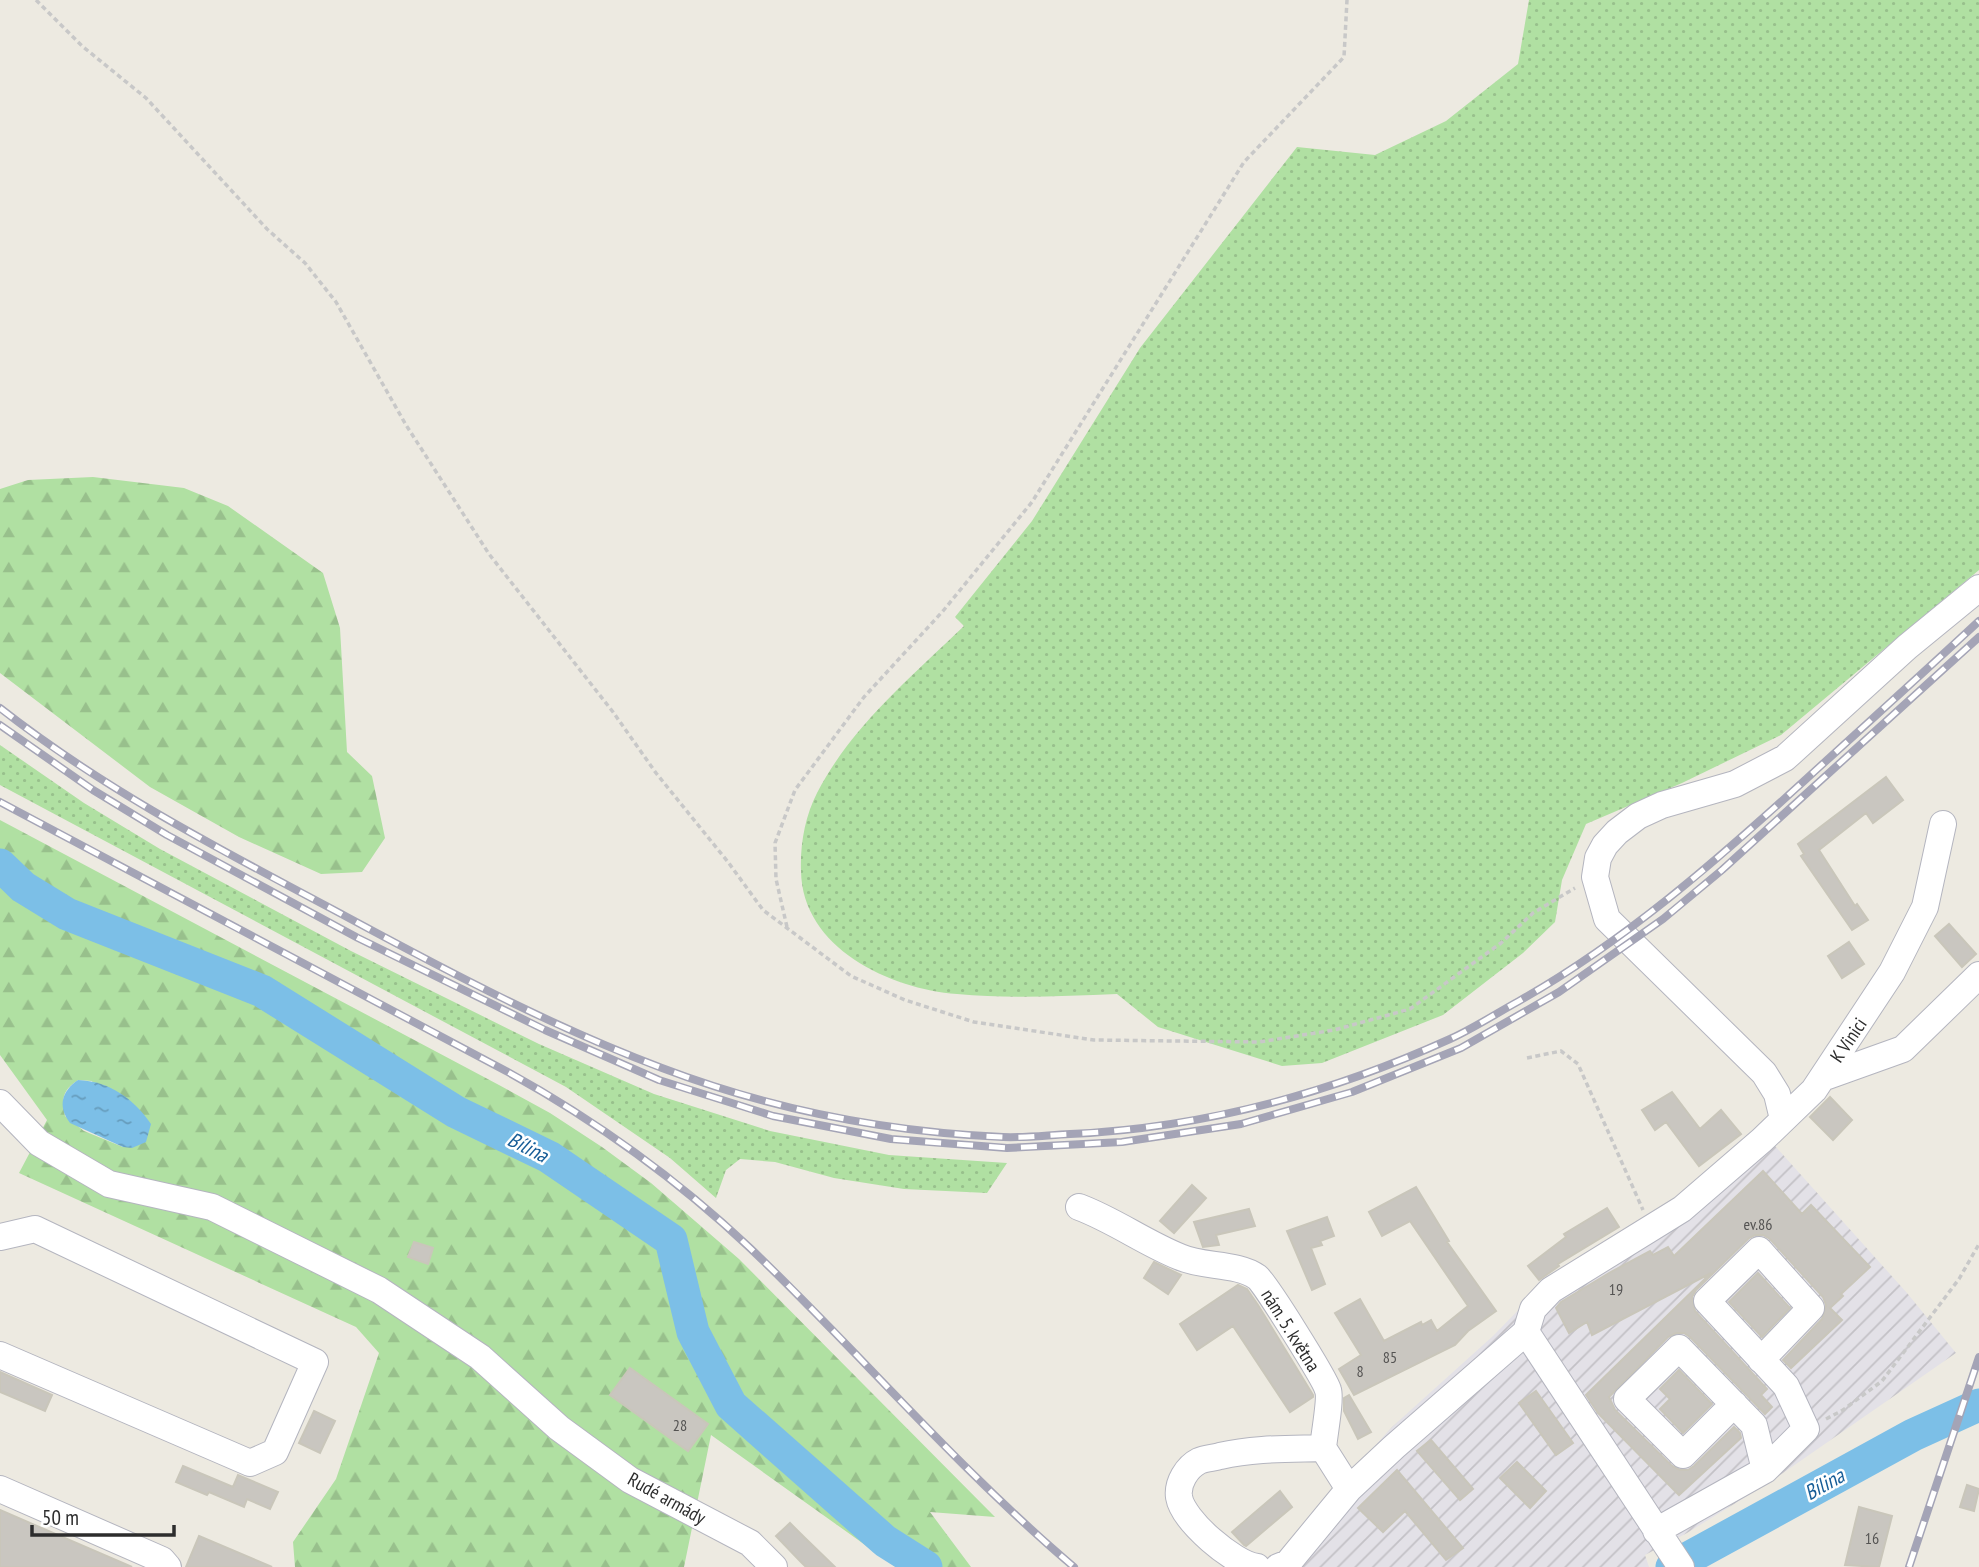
<svg xmlns="http://www.w3.org/2000/svg" width="1979" height="1567" viewBox="0 0 1979 1567" font-family="'PT Sans Narrow',sans-serif">
<defs>
<pattern id="industrial-furrows" width="10" height="10" patternUnits="userSpaceOnUse" patternTransform="scale(1.75)"><rect width="10" height="10" fill="#e3e1e7"/><path d="M-1 1l2-2M0 10L10 0M9 11l2-2" fill="none" stroke="#c3c1c6"/></pattern>
<pattern id="grass-dots" width="8" height="8" patternUnits="userSpaceOnUse" patternTransform="scale(1.75)"><rect width="8" height="8" fill="#b0e0a2"/><path d="M2 2h.1M6 6h.1" fill="none" stroke="#98c08c" stroke-width="1.8" stroke-linecap="round"/></pattern>
<pattern id="forest-firs" width="22" height="20" patternUnits="userSpaceOnUse" patternTransform="scale(1.75)"><rect width="22" height="20" fill="#b0e0a2"/><path d="M5 1l3.5 6h-7zM16 11l3.5 6h-7z" fill="#98c08c"/></pattern>
<pattern id="water-ripples" width="26" height="14" patternUnits="userSpaceOnUse" patternTransform="scale(1.75)"><rect width="26" height="14" fill="#7cbfe7"/><path d="M2 4q2-2 4 0t4 0M15 11q2-2 4 0t4 0" fill="none" stroke="#669cbc"/></pattern>
</defs>
<rect width="100%" height="100%" fill="#edeae1"/>
<path fill="url(#industrial-furrows)" d="M1758 1127 1907 1293 1956 1353 1773 1480 1687 1533 1645 1555 1649 1567H1266L1392 1427 1493 1336 1544 1284 1677 1201Z"/>
<path fill="url(#grass-dots)" d="M1529 0H1979V570L1781 735 1682 783 1586 824 1562 880 1555 922 1523 953 1443 1015 1322 1063 1282 1066 1158 1027 1117 994C1064 996 1011 999 957 994 890 989 802 948 801 871 800 845 805 816 817 793 851 727 911 677 964 626L955 617 1032 521 1140 348 1297 147 1375 155 1446 121 1518 64Z
M0 745 84 803 160 849 351 951 539 1044 654 1094 770 1131 889 1155 1007 1163 987 1193 904 1189 834 1178 775 1162 740 1159 726 1170 716 1198 670 1158 566 1087 0 785Z"/>
<path fill="url(#forest-firs)" fill-rule="evenodd" d="M93 477 184 488 228 506 323 573 340 628 347 752 372 776 385 838 362 872 321 874 239 837 150 787 0 673V489L28 480Z
M0 820 499 1085 550 1113 602 1147 651 1183 739 1259 995 1517 930 1512 971 1567H896L711 1435 684 1567H295L293 1542 336 1479 379 1353 356 1327 19 1173 47 1120 0 1055ZM78 1080 92 1081 123 1147 84 1131 65 1116C61 1098 63 1090 78 1080Z"/>
<path fill="url(#water-ripples)" d="M78 1080C109 1081 134 1099 151 1124L146 1142 132 1148 123 1147 70 1123C57 1106 62 1091 78 1080Z"/>
<g fill="none" stroke-linecap="round" stroke-linejoin="round">
<path stroke="#7cbfe7" stroke-width="33" d="M0 865 23 887 67 914 262 991 456 1112 549 1157 671 1240 693 1332 731 1405 885 1541 926 1567
M1672 1567 1913 1435 1979 1405"/>
</g>
<path fill="#c9c6c0" stroke="#c9c6ba" stroke-width="2" d="M1886 777 1903 800 1873 823 1866 813 1819 850 1855 906 1857 904 1868 920 1852 930 1801 856 1804 854 1798 844Z
M1949 924 1976 954 1962 967 1935 936Z
M1849 942 1864 964 1842 978 1828 956Z
M1672 1092 1700 1129 1721 1110 1741 1134 1699 1166 1666 1122 1655 1130 1642 1110Z
M1830 1097 1852 1120 1833 1140 1810 1117Z
M1763 1171 1802 1214 1811 1205 1870 1267 1841 1294 1843 1296 1830 1308 1842 1320 1791 1368 1783 1360 1822 1319 1826 1305 1823 1297 1770 1239 1763 1235H1755L1749 1238 1696 1290 1692 1297 1695 1311 1767 1389 1761 1395 1772 1407 1765 1414 1690 1337 1684 1333H1676L1668 1337 1609 1397 1615 1410 1672 1466 1680 1470H1688L1694 1466 1734 1427 1740 1433 1741 1438 1679 1495 1598 1413 1586 1395 1711 1273 1592 1335 1587 1322 1569 1333 1556 1308 1561 1302 1609 1273 1650 1251 1653 1255 1668 1247 1674 1256Z
M1192 1185 1206 1198 1174 1233 1160 1221Z
M1416 1187 1449 1241 1447 1242 1496 1311 1468 1331 1455 1345 1354 1395 1339 1369 1361 1355 1335 1313 1360 1299 1384 1341 1421 1322 1422 1325 1431 1320 1437 1331 1468 1306 1410 1221 1382 1236 1369 1212Z
M1607 1208 1619 1227 1558 1264 1559 1266 1539 1280 1528 1266 1566 1237 1564 1234Z
M1249 1209 1255 1226 1216 1235 1219 1245 1203 1247 1194 1222Z
M1327 1217 1334 1236 1320 1241 1322 1245 1311 1248 1325 1284 1312 1290 1287 1231Z
M414 1242 433 1248 428 1264 408 1257Z
M1154 1262 1181 1275 1168 1294 1144 1278Z
M1758 1273 1790 1308 1762 1337 1729 1302Z
M1238 1285 1247 1289 1258 1305 1313 1395V1397L1290 1412 1233 1326 1197 1350 1180 1324Z
M630 1368 708 1424 688 1451 610 1395Z
M1679 1370 1712 1404 1683 1433 1660 1409 1670 1399 1660 1389Z
M0 1372 52 1395 45 1411 0 1392Z
M1536 1391 1573 1443 1556 1455 1519 1403Z
M1349 1395 1371 1432 1358 1439 1344 1411V1398Z
M314 1411 335 1421 320 1453 299 1443Z
M1431 1440 1473 1489 1460 1500 1417 1451Z
M1517 1462 1546 1491 1530 1508 1500 1478Z
M183 1466 233 1487 238 1475 278 1492 270 1509 247 1499 244 1507 209 1492 207 1495 176 1482Z
M1397 1470 1463 1548 1446 1560 1405 1511 1383 1532 1358 1508Z
M1967 1485 1979 1489 1974 1511 1960 1507Z
M1280 1491 1292 1507 1246 1546 1244 1545 1232 1532Z
M1859 1507 1892 1516 1879 1567 1845 1565Z
M0 1510 132 1567H0Z
M790 1523 804 1537 835 1567H806L800 1561 776 1536Z
M199 1536 272 1567H186Z"/>
<g fill="none" stroke-linecap="round" stroke-linejoin="round">
<g stroke="#b4b5bf" stroke-width="28">
<path id="minor" d="M1822 1078 1903 1049 1979 975
M0 1103 39 1143 109 1184 212 1207 379 1290 480 1357 559 1428 630 1480 750 1543 774 1567
M1783 1119 1777 1094 1764 1073 1607 919 1595 877 1598 858 1605 845 1617 832 1638 816 1662 805 1735 784 1785 758 1907 647 1979 588
M1079 1207C1114 1220 1145 1243 1180 1257 1202 1267 1238 1263 1257 1277 1265 1283 1325 1379 1328 1390 1331 1399 1324 1436 1323 1448 1288 1449 1255 1448 1220 1456 1214 1458 1205 1458 1199 1461 1187 1467 1177 1483 1179 1497 1183 1521 1234 1564 1257 1567
M0 1237 35 1229 315 1362 275 1452 250 1463 0 1355
M1526 1332 1681 1567
M1734 1404 1683 1455 1627 1399 1679 1348 1754 1425 1765 1470
M1323 1448 1349 1489
M0 1489 162 1560 168 1567
M1656 1531 1765 1470 1806 1429 1786 1386 1707 1301 1759 1250 1811 1308 1761 1360
M1278 1567 1288 1563 1349 1489 1394 1447 1526 1332 1533 1309 1551 1290 1682 1209 1762 1140 1814 1090 1892 972 1925 907 1943 824"/>
</g>
<path stroke="#c8c8c8" stroke-width="3.5" stroke-dasharray="5 3.5" stroke-linecap="butt" d="M36 0 82 46 146 98 267 229 305 263 336 302 406 425 489 554 613 712 656 773 728 862 763 910 851 976 905 1000 974 1022 1094 1040 1259 1042 1334 1030 1410 1009 1501 943 1533 913 1575 888
M787 927 776 879 775 843 795 790 864 697 943 611 1032 502 1244 162 1344 57 1347 0
M1527 1058 1561 1051 1578 1064 1643 1210
M1826 1419 1843 1410 1882 1381 1959 1279 1979 1244"/>
<use href="#minor" stroke="#fff" stroke-width="26"/>
<g stroke="#a4a4b6" stroke-width="8">
<path id="rail" d="M0 708C107 792 227 853 347 917 449 972 553 1027 662 1068 770 1109 887 1132 1003 1137 1025 1138 1048 1135 1070 1134 1201 1128 1331 1093 1450 1039 1474 1028 1497 1013 1519 1001 1625 941 1715 862 1804 781 1862 728 1921 675 1979 621
M0 725 93 790 167 835 358 938 545 1030 659 1080 773 1116 891 1139 1007 1148 1122 1142 1241 1124 1352 1092 1461 1048 1559 992 1663 919 1722 870 1979 637
M0 802 506 1071C595 1120 676 1178 750 1248 860 1353 958 1469 1074 1567
M1909 1567 1979 1357"/>
</g>
<use href="#rail" stroke="#fff" stroke-width="5" stroke-dasharray="16" stroke-linecap="butt"/>
</g>
<g text-anchor="middle" dominant-baseline="central" stroke-width="5" stroke-linejoin="round" paint-order="stroke">
<g font-size="16" fill="#545352">
<text x="1758" y="1224">ev.86</text>
<text x="1616" y="1289">19</text>
<text x="1390" y="1357">85</text>
<text x="1360" y="1371">8</text>
<text x="680" y="1425">28</text>
<text x="1872" y="1538">16</text>
</g>
<g font-size="19" fill="#2d2d2d" stroke="#fff">
<text transform="translate(1848 1040) rotate(-56)">K Vinici</text>
<text transform="translate(1291 1330) rotate(58)">nám. 5. května</text>
<text transform="translate(667 1498) rotate(29)">Rudé armády</text>
</g>
<g font-size="21" font-style="italic" fill="#175d97" stroke="#fff">
<text transform="translate(528 1147) rotate(27)">Bílina</text>
<text transform="translate(1824 1484) rotate(-29)">Bílina</text>
</g>
</g>
<path d="M32 1525v10h142v-10" fill="none" stroke="#2d2d2d" stroke-width="3.5"/>
<text x="42" y="1525" font-size="21" fill="#2d2d2d" stroke="#ffffff" stroke-width="5" paint-order="stroke">50 m</text>
</svg>
